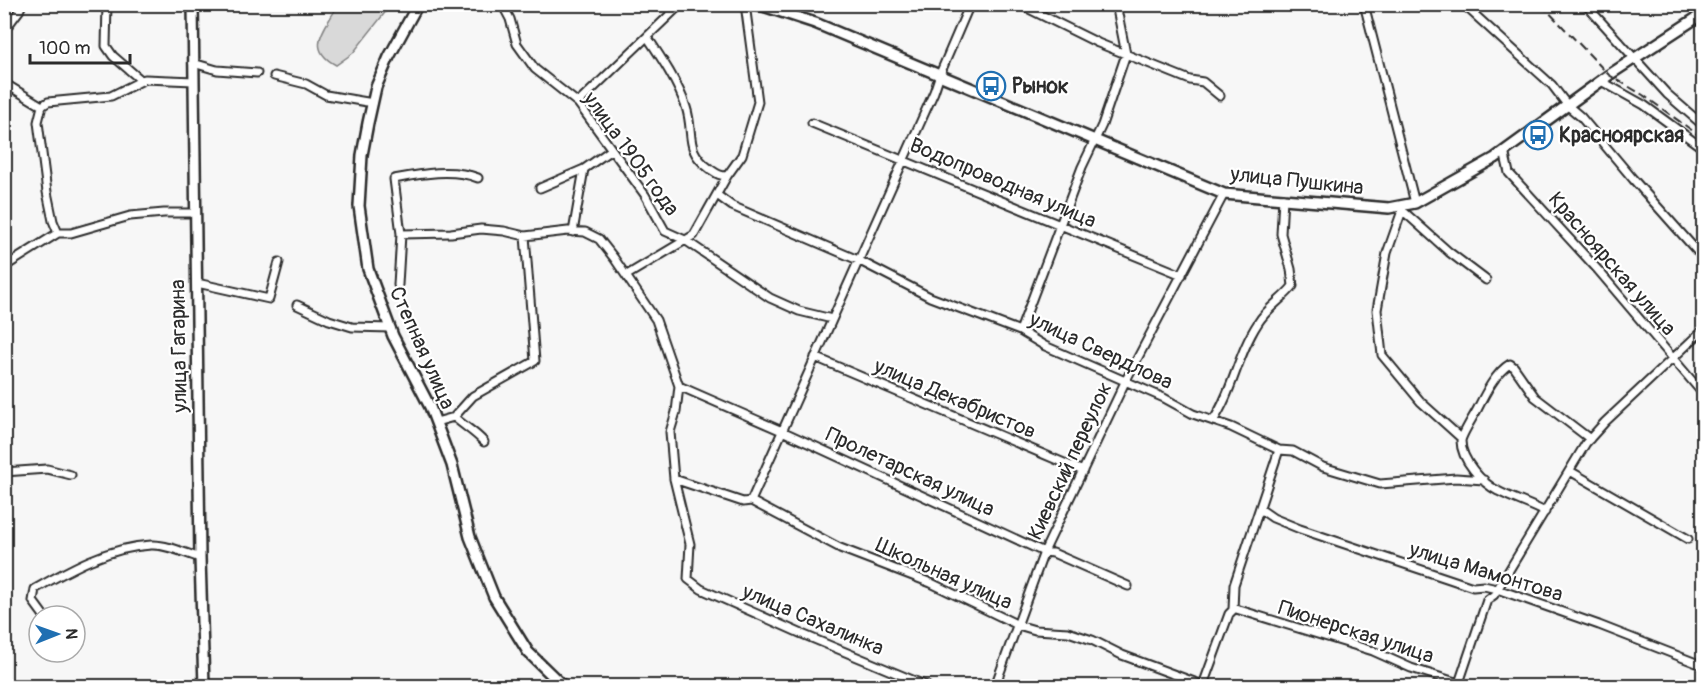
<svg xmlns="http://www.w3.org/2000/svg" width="1708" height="691" viewBox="0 0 1708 691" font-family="Pangolin,sans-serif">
<rect width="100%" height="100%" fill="#f7f7f7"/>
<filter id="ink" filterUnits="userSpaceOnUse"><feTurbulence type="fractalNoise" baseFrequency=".0167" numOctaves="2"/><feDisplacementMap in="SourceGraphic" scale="12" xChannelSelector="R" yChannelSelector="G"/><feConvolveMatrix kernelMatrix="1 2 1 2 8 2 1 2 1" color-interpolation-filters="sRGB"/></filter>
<g filter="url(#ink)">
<path fill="#d9d9d9" stroke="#828282" stroke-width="1.5" d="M338 5H391L353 53 336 65C304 48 326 28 338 5Z"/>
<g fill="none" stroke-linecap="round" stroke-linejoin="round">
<g stroke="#2b2b2b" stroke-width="11">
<path id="street" d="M107 4 106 46 113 56 142 81
M502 4 510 19 517 44 535 69 578 103 645 195 665 231 685 240 770 298 799 311 832 319
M1019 4 1098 43 1190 80 1203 82 1220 96
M1364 4 1415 203
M1463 4 1552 85 1568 106 1581 117 1633 179 1704 259
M1585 4 1667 94 1704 126
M4 31 19 11 22 4
M648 38C662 59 678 83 686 107 695 134 683 149 710 169 716 173 719 176 727 176
M193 63 217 70 257 73
M274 76 306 84 326 95 373 103
M1601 81 1644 105 1704 149
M4 83 42 106 48 102 111 96 145 79 194 81
M578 103 681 4
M42 106 38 122 47 192 53 221 58 233
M812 123 1182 275
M1504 151 1509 173 1598 270 1704 395
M540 188 584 169
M717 195 732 206 858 260 930 297 1020 331 1045 346 1164 398 1193 414 1231 427 1279 450 1293 451 1323 467 1380 484 1456 478 1484 480
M1404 205 1387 253 1377 310 1382 355 1421 402 1461 438
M1402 210 1449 252 1486 280
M573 232 584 169 611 150
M401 234 394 179C421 174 452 168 478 178
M4 267 58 233H71L130 216 164 213H196
M627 275 694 235 727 176 742 155 758 102 745 4
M197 283 269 299 279 262
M398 285 401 234 451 233 481 229 504 231 525 236 568 231 585 232 599 239 614 258 656 320 679 386 676 412 670 432 674 479 690 544 688 579 701 589 802 634 927 686
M297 305 329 320 352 327 391 328
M1020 331 1082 167 1102 125 1126 54 1116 4
M815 357 1083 471
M679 386 782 431 1044 552 1053 553 1128 586
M454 417C464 426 475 432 484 442
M1213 421C1233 391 1238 353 1258 323 1267 308 1283 299 1293 286L1291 269 1281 234 1283 198
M436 422 454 417 473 396 535 361 525 236
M1570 471 1688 539
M4 472 47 469 71 475
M674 479 743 502 751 501 840 548 931 583 1018 625 1035 630 1068 632 1092 640 1122 655 1205 686
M751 501 934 92 940 74 970 4
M1260 509 1273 518 1300 529 1473 587 1484 586 1497 589 1599 625 1704 666
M1545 512C1530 504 1513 499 1498 491 1482 483 1461 460 1461 441 1462 434 1474 416 1478 408 1485 394 1496 372 1510 364L1514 367 1535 397 1590 439
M1233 608 1373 651 1411 668 1468 686
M44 616 33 601 35 589C70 569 109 547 151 545 166 544 185 553 200 558
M1203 685 1229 614 1233 610 1234 585 1279 450
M995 686 1044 552 1125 382 1224 194
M1458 686 1487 600 1494 595 1586 443 1605 422 1704 329"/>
</g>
<g stroke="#2b2b2b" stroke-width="14">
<path id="secondary" d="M193 4 200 558 204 686
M418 4 389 57 376 87 368 123 362 155 359 206 368 269 393 336 430 407 452 465 470 537 494 597 528 652 563 686
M757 4 815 23 1224 194 1389 208 1415 203 1495 158 1609 75 1704 13"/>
</g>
<use href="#street" stroke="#fff" stroke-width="7"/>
<use href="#secondary" stroke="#fff" stroke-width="9"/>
<path stroke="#2b2b2b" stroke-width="2" stroke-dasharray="9 4.5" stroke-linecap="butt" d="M1541 4 1609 75 1643 95 1704 139"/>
</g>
</g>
<defs>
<g id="bus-ring" transform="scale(1.5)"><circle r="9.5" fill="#fff" stroke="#1f6fb2" stroke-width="1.5"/><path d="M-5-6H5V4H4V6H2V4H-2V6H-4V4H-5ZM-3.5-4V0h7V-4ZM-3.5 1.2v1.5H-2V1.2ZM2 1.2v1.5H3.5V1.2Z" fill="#1f6fb2"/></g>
</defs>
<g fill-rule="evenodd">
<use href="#bus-ring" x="991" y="86"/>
<use href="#bus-ring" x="1538" y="135"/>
</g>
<g text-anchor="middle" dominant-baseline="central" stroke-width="4.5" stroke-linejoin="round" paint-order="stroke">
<g font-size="21" font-weight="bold" fill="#2b2b2b" stroke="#fff" text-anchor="start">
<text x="1012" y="86">Рынок</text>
<text x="1559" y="135">Красноярская</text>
</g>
<g font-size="21" fill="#2b2b2b" stroke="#fff">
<text transform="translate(631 154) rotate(54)">улица 1905 года</text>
<text transform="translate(1297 181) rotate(6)">улица Пушкина</text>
<text transform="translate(1003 183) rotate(23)">Водопроводная улица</text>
<text transform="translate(1612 264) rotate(49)">Красноярская улица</text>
<text transform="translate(179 346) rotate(-91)">улица Гагарина</text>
<text transform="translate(422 348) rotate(66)">Степная улица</text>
<text transform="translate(1101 351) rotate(25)">улица Свердлова</text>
<text transform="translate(955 399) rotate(23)">улица Декабристов</text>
<text transform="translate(1070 461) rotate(-65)">Киевский переулок</text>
<text transform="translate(910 472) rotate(25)">Пролетарская улица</text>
<text transform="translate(1486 572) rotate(17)">улица Мамонтова</text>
<text transform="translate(944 574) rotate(24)">Школьная улица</text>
<text transform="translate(813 620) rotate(23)">улица Сахалинка</text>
<text transform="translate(1356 632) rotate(18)">Пионерская улица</text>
</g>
</g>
<rect width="1708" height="691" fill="none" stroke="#fff" stroke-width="24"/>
<rect x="12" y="12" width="1684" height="667" fill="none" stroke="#2b2b2b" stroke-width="2" filter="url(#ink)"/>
<g transform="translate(57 634) rotate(89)"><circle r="28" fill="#ffffff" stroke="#aaaaaa" stroke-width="1.5"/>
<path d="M0-4.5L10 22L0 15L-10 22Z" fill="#1f6fb2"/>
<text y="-9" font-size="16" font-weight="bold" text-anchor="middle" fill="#2b2b2b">N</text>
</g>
<path d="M30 54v9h100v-9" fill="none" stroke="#2b2b2b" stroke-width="3"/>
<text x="39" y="54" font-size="18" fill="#2b2b2b" stroke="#ffffff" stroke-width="4.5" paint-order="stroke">100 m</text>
</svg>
